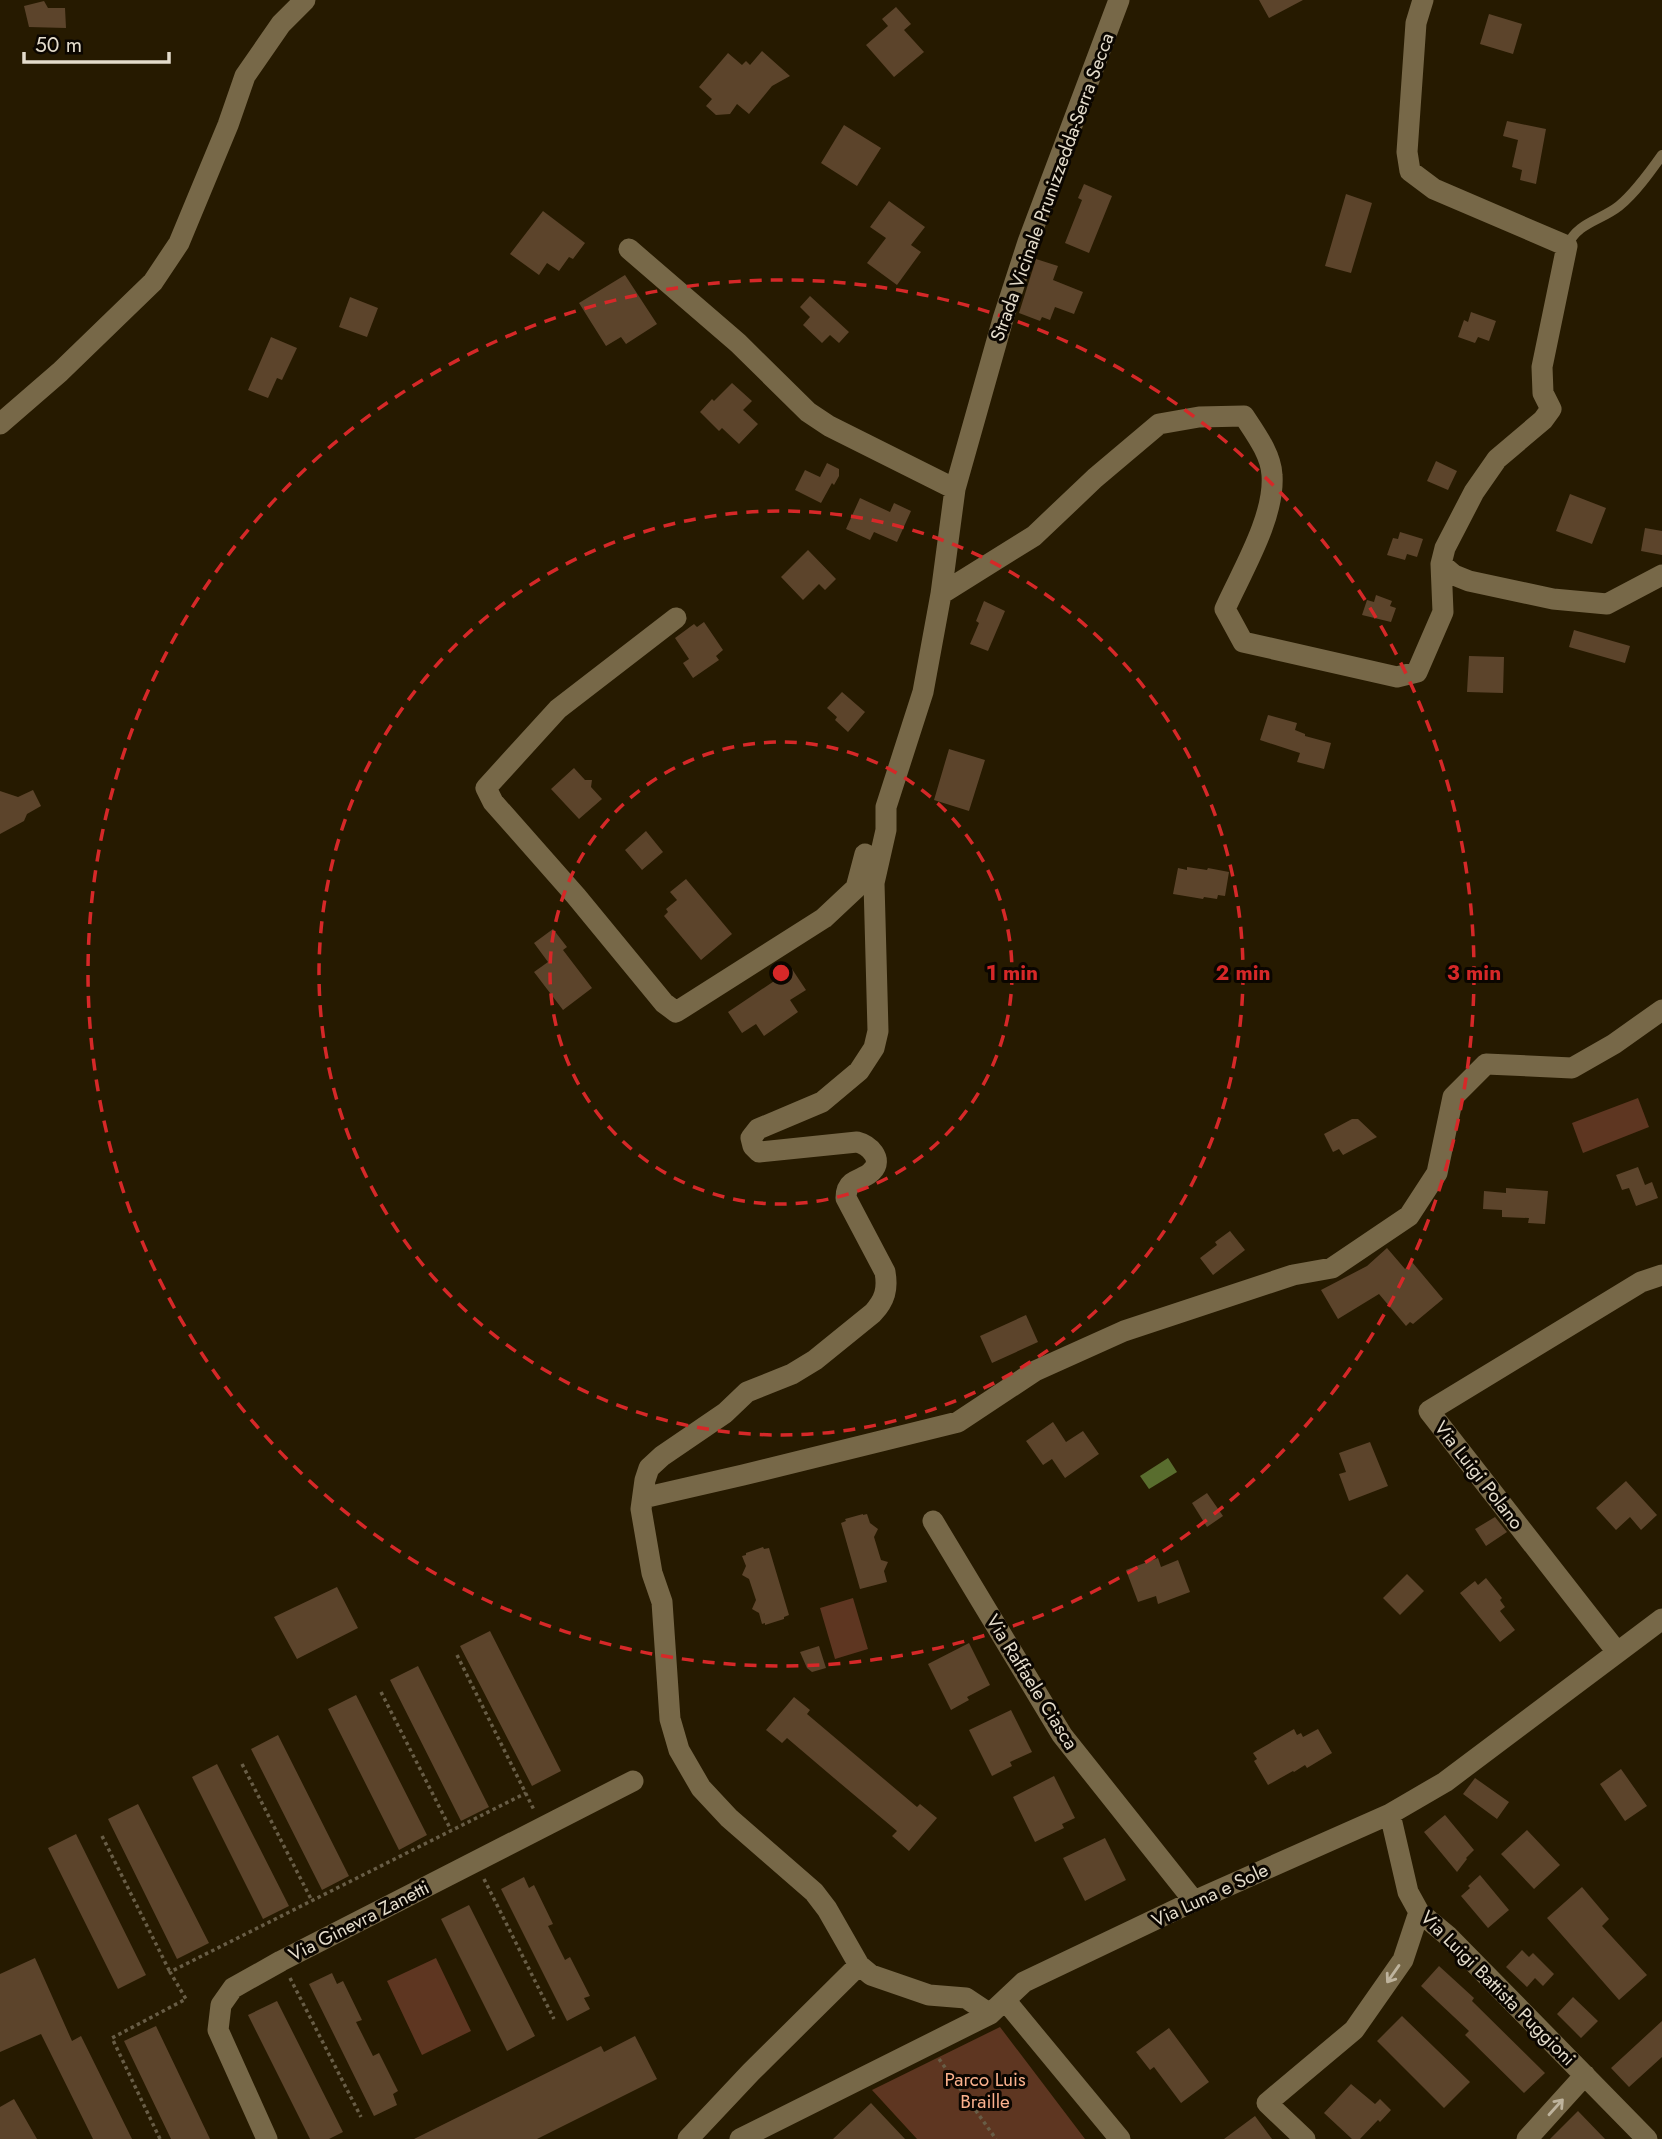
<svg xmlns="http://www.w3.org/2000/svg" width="1662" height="2139" viewBox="0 0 1662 2139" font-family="Jost,sans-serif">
<rect width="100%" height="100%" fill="#261a00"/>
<path fill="#5e3621" d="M1638 1098 1649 1127 1583 1153 1572 1123Z
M853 1598 868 1649 835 1659 820 1608Z
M436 1958 471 2031 422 2055 387 1981Z
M1000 2027 1085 2139H917L872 2090Z"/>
<path fill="#596d2e" d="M1168 1458 1177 1472 1149 1489 1140 1476Z"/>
<path fill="#5c442b" d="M1259 0H1303L1269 18Z
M44 1 48 8H65L66 28 29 27 24 6Z
M896 7 911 24 904 30 924 52 894 77 866 45 888 26 882 19Z
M1489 14 1522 24 1513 54 1480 44Z
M762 51 790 76 772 86 749 114 737 104 730 114 716 115 706 106 712 99 699 87 728 53 742 65 746 61 750 65Z
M1507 121 1546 129 1536 184 1520 180 1522 170 1512 167 1518 140 1503 136Z
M844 125 881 148 857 186 821 163Z
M1084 184 1112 196 1089 253 1065 243 1082 200 1078 198Z
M1346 194 1372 203 1351 273 1325 266Z
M889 201 925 227 911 245 921 252 897 285 867 263 886 238 870 227Z
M543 211 585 243 573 259 569 257 559 271 547 263 539 275 510 254Z
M1036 259 1058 266 1053 280 1083 292 1074 314 1055 307 1050 320 1042 317 1040 321 1019 313Z
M625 275 657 324 626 344 621 337 606 346 579 303Z
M810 296 849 332 839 343 830 335 822 343 803 325 810 317 800 307Z
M350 297 378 308 367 337 339 327Z
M1471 312 1496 321 1489 341 1478 337 1475 343 1458 337 1464 320 1468 322Z
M271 337 297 348 282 380 277 378 268 398 248 390Z
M732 383 752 401 743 410 758 424 739 444 722 428 719 431 700 412 712 399 714 401Z
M1436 461 1457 471 1448 490 1427 481Z
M827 463 839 469V476L834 485 832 483 821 503 795 490 805 470 820 477Z
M1570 494 1606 508 1592 544 1556 531Z
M860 498 890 512 894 503 911 511 897 542 874 532 870 540 846 529Z
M1645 528 1662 531V555L1641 551Z
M1400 532 1423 539 1417 557 1407 554 1405 560 1387 555 1393 538 1398 539Z
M808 550 836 579 825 590 819 584 803 600 781 577Z
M1376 595 1392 601 1390 606 1396 608 1391 622 1362 615 1367 600 1374 602Z
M984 601 1005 611 988 651 970 644 979 623 976 621Z
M704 622 723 650 716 656 719 660 693 678 683 663 689 659 675 638 694 624 697 627Z
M1574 630 1630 646 1625 663 1569 647Z
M1469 656 1504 657 1503 693 1467 692Z
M842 692 865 712 848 732 835 720 837 717 827 708Z
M1268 715 1297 723 1295 730 1305 734V736L1331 743 1324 769 1297 762 1300 753 1260 740Z
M949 749 985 760 969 811 934 800Z
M574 768 585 780H592L591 787 602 799 579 819 551 789Z
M33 790 41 806 27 814 24 821 0 834V791L18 797Z
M646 831 663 852 642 870 625 850Z
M1187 867 1207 870 1208 868 1229 872 1225 896 1218 895 1217 899 1204 897 1203 899 1173 894 1178 868 1187 870Z
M686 879 732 934 701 960 664 916 668 912 666 909 677 900 670 892Z
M553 929 567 947 563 950 592 988 563 1010 534 972 548 962 534 943Z
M792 969 806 990 790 1000 798 1012 764 1036 756 1024 742 1033 728 1012Z
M1352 1119H1358L1377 1137 1343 1155 1339 1149 1333 1152 1324 1134Z
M1638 1167 1645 1185 1652 1182 1658 1198 1636 1206 1629 1188 1622 1190 1616 1175Z
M1506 1188 1548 1191 1545 1224 1528 1223 1529 1218 1502 1217V1210L1483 1209 1484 1191 1506 1193Z
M1230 1231 1245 1250 1213 1275 1200 1258 1217 1245 1215 1242Z
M1387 1248 1405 1269 1412 1262 1443 1299 1413 1324 1410 1322 1406 1326 1379 1294 1338 1319 1321 1290 1367 1266Z
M1026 1315 1038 1342 992 1363 980 1336Z
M1053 1422 1066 1442 1083 1431 1099 1454 1065 1478 1052 1459 1043 1465 1026 1441Z
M1370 1442 1388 1486 1349 1501 1339 1474 1346 1472 1339 1453Z
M1626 1481 1657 1515 1641 1530 1630 1517 1616 1530 1596 1508Z
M1207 1493 1223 1516 1207 1527 1192 1503Z
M863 1514V1515L867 1514 870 1523 878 1529 874 1537 881 1560 888 1562 884 1571 887 1582 860 1589 841 1523 846 1521 845 1519Z
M1495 1517 1507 1532 1486 1546 1475 1529Z
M763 1547 764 1549 769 1548 789 1615 784 1617V1619L765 1625V1623L762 1624 759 1613 752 1609 756 1600 749 1579 742 1575 746 1566 742 1556 746 1555V1553Z
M1158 1558 1161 1567 1178 1560 1190 1592 1158 1604 1156 1596 1138 1602 1126 1570Z
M1407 1574 1424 1591 1400 1615 1383 1598Z
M1486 1578 1502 1598 1500 1600 1505 1607 1500 1611 1515 1630 1500 1642 1460 1593 1475 1581 1478 1585Z
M337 1587 358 1628 297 1659 274 1617Z
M490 1631 561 1771 532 1786 460 1646Z
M969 1643 990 1685 967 1697 969 1700 951 1710 928 1664Z
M819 1646 826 1668 812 1672 807 1668 800 1652Z
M418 1666 489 1807 461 1821 390 1680Z
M356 1695 427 1835 399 1850 328 1709Z
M794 1697 810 1710 807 1714 917 1807 920 1804 937 1818 909 1851 892 1836 897 1831 834 1778 787 1738 782 1743 766 1730Z
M1011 1710 1032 1752 1010 1762 1012 1766 992 1776 969 1730Z
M1294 1729 1297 1735 1301 1733 1303 1737 1318 1729 1332 1753 1307 1768 1305 1765 1294 1772 1293 1771 1268 1785 1254 1761 1257 1759 1253 1753Z
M278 1735 349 1876 322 1890 251 1749Z
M217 1764 289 1906 263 1919 192 1777Z
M1621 1769 1647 1806 1625 1821 1600 1784Z
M1054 1776 1075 1818 1062 1824 1064 1828 1035 1842 1013 1797Z
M1475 1778 1509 1802 1497 1819 1463 1794Z
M138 1804 209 1943 177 1959 108 1819Z
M1445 1815 1474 1850 1466 1858 1467 1859 1457 1872 1424 1832Z
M1527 1830 1560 1865 1534 1889 1501 1854Z
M76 1834 146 1975 118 1989 48 1848Z
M1105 1838 1126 1880 1085 1901 1063 1858Z
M1480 1875 1509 1910 1488 1928 1461 1896 1470 1888 1468 1886Z
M524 1877 529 1888 534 1885 553 1924 548 1926 565 1960 570 1957 590 1996 584 1998 590 2009 567 2021 501 1889Z
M1582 1887 1609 1919 1602 1926 1647 1975 1619 2000 1547 1918Z
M469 1905 535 2036 507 2051 441 1919Z
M1522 1950 1529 1957 1533 1953 1554 1974 1543 1986 1535 1978 1527 1987 1506 1967Z
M35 1958 72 2041 81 2036 132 2139H93L41 2034 0 2052V1974Z
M1439 1966 1474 1998 1472 2001 1545 2073 1524 2093 1465 2035 1469 2031 1421 1986Z
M332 1973 337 1984 343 1981 362 2020 356 2022 373 2056 379 2053 398 2091 393 2094 397 2105 374 2116 309 1984Z
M1573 1997 1598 2021 1581 2038 1557 2014Z
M277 2001 343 2132 329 2139H310L248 2015Z
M1402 2016 1470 2082 1444 2108 1377 2041Z
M1662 2021V2057L1629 2087 1611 2068Z
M156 2026 210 2139H171L124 2041Z
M1169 2028 1209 2082 1181 2103 1154 2067 1150 2070 1136 2052Z
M635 2036 657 2079 537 2139H414L601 2046 604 2052Z
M1351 2084 1375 2104 1380 2099 1391 2110 1380 2122 1378 2120 1360 2139H1352L1324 2113Z
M14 2099 37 2139H0V2107Z
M871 2103 905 2139H833Z
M1578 2111 1605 2139H1550Z
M1255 2116 1272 2139H1224Z"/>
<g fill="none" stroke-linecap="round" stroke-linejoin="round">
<path stroke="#685d46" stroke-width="3.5" stroke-dasharray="3.5 3.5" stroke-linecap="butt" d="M457 1655 534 1810
M381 1692 451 1830
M242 1764 312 1901
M102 1836 170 1972
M484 1879 554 2019
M290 1978 361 2117
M939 2059 996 2139
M160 2139 112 2038 186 1999 170 1972 526 1793"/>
<path stroke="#776848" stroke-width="10" d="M1567 246C1578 222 1600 221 1619 206 1635 193 1650 172 1662 155"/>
<path stroke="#776848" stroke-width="21" d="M629 249 738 343 808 412 829 426 955 489
M0 424 60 372 153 282 179 243 228 125 245 76 281 24 305 0
M1441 564 1454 575 1469 581 1553 599 1607 604 1662 575
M941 594 1034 536 1095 478 1159 424 1199 417 1244 416C1255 433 1271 454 1272 475 1275 517 1242 571 1225 609L1243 642 1397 677 1417 672 1443 612 1441 564 1445 548 1474 492 1497 459 1543 420 1551 409 1543 393 1542 367 1567 246 1434 189 1410 171 1407 152 1416 23 1423 0
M676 618 558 709 486 788 493 802 576 896 664 1003 676 1012 824 918 856 888 865 854
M643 1498 743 1475 958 1422 1035 1371 1124 1331 1293 1275 1332 1268 1409 1216 1437 1173 1453 1097 1486 1064 1572 1068 1614 1044 1662 1010
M933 1521 1062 1735 1194 1901
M1617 1652 1429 1411 1641 1282 1662 1275
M1390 1814 1408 1892 1419 1912 1448 1936 1647 2139
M1005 2000 1120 2139
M990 2014 966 1998 929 1995 871 1975 859 1965 827 1909 814 1892 729 1818 701 1788 679 1750 670 1719 662 1602 652 1573 641 1509 645 1480 649 1468 662 1456 725 1413 747 1392 792 1374 815 1360 873 1313C885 1300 888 1289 885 1272L846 1198C846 1192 847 1187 852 1183 859 1178 867 1177 872 1171 884 1159 869 1145 857 1142L759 1152 753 1146 751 1138 758 1129 822 1102 859 1071 874 1048 878 1031 874 883 886 830V807L923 692 941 594 955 489 1003 319 1028 242 1119 0
M267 2139 218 2030 221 2005 233 1988 281 1961 633 1781
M688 2139 751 2072 859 1965
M740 2139 990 2014 1024 1982 1194 1901 1390 1814 1445 1782 1662 1619
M1305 2139 1267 2103 1354 2030 1403 1960 1419 1912
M1527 2139 1585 2075"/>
</g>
<defs><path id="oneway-shaft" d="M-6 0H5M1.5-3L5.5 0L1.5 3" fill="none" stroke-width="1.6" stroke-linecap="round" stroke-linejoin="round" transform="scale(1.75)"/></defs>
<g stroke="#beb39d">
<use href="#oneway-shaft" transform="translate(1393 1974) rotate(125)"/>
<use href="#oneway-shaft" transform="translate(1556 2107) rotate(-48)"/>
</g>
<g fill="none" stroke="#d62828" stroke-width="3.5" stroke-dasharray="12 9">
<circle cx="781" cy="973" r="231"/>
<circle cx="781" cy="973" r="462"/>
<circle cx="781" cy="973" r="693"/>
</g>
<g text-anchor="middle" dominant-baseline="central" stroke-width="6" stroke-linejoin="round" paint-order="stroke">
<g font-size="19" fill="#e4dccb" stroke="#0b0600">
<text transform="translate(1052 187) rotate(-70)">Strada Vicinale Prunizzedda-Serra Secca</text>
<text transform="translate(1479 1475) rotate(52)">Via Luigi Polano</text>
<text transform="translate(1032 1682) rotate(58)">Via Raffaele Ciasca</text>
<text transform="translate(1210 1895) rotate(-25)">Via Luna e Sole</text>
<text transform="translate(359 1921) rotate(-27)">Via Ginevra Zanetti</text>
<text transform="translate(1498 1988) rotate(45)">Via Luigi Battista Puggioni</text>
</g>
<g font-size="19" fill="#fab18d" stroke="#0b0600">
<text x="985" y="2079">Parco Luis<tspan x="985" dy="22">Braille</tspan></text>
</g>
</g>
<circle cx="781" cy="973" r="10" fill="#d62828" stroke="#0b0600" stroke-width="3.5"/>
<g font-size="21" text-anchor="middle" font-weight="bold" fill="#d62828" stroke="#0b0600" stroke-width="6" stroke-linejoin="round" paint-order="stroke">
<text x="1012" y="980">1 min</text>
<text x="1243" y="980">2 min</text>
<text x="1474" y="980">3 min</text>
</g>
<path d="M24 52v10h145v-10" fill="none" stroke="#e4dccb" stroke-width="3.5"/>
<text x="35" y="52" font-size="21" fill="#e4dccb" stroke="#0b0600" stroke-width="5" paint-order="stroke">50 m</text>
</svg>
